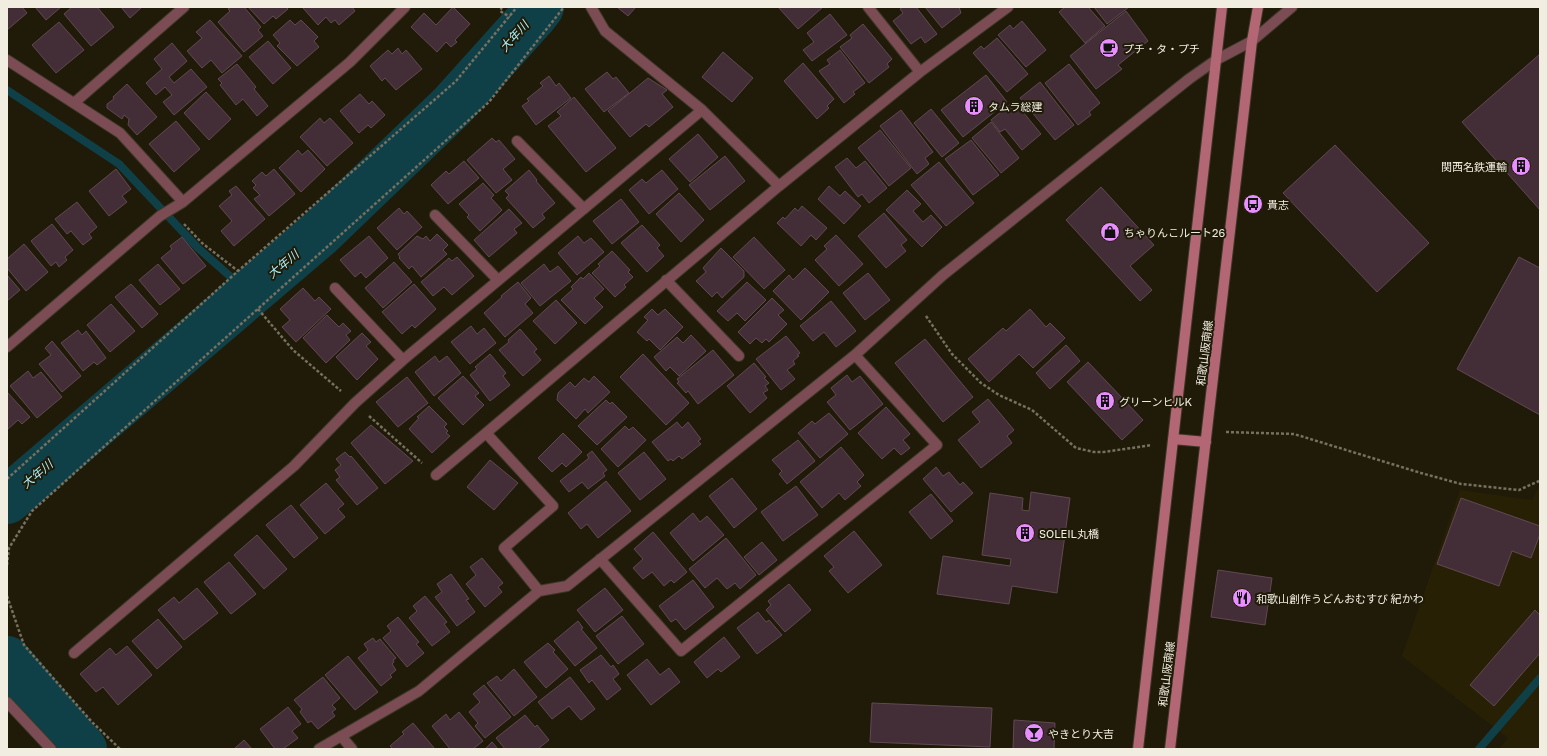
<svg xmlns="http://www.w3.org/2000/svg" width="1547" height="756" viewBox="0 0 1547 756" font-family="'Golos Text','Noto Sans JP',sans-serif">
<rect width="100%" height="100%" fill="#201b08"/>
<path fill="#272005" d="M1540 485V749H1499L1508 738 1402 656 1460 490 1532 500Z"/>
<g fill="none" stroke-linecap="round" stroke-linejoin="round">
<path stroke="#104047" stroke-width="8" d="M7 90 119 164 198 248 249 293
M1479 749 1540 678"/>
<path stroke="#104047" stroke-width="48" d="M7 500 320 233 452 106 533 16 540 7
M7 660 83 749"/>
</g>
<path fill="#432e37" stroke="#604952" d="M7 7H22L27 13 7 30Z
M35 7H61L46 20Z
M72 7H97L114 27 91 46 64 14Z
M121 7H142L130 18Z
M231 7H244L261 27 258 30 263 36 244 52 218 22 230 11 228 9Z
M248 7H286L288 9 276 19 273 16 264 24Z
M304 7H352L355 11 339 25 335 20 331 23 326 17 318 25 303 8Z
M453 7 470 24 455 40 457 42 451 47 446 42 437 52 411 27 424 13 436 25Z
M617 7H636L628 16Z
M778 7H823L798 29Z
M903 7H916L937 34 925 43 921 37 911 44 893 21 903 13 900 9Z
M925 7H959L961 13 942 28Z
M1065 7H1088L1105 26 1085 43 1059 12Z
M1094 7H1129L1107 24Z
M1126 11 1148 41 1118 65 1122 69 1096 89 1070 56Z
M830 14 847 35 812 61 803 50 814 42 807 33Z
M210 20 242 56 222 73 211 60 202 68 187 51 202 38 196 32Z
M290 20 295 25 301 20 318 37 314 41 319 47 297 66 277 46 280 43 273 35Z
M1022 21 1046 50 1026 67 998 35 1010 25 1013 29Z
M59 22 84 50 56 73 32 45Z
M863 24 892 59 887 64 889 67 869 83 840 47 852 38 850 35Z
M997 38 1028 74 1007 92 973 53 981 46 984 49Z
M268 41 291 68 273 84 249 57Z
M172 43 187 61 169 77 174 83 191 69 207 87 174 115 163 102 172 95 165 87 156 95 146 83 162 69 154 59Z
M398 48 402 54 406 50 422 69 396 90 385 78 382 81 370 66 388 50 392 54Z
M840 50 865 83 853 92 855 94 844 103 819 71 830 64 827 60Z
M723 52 753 78 732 102 702 77Z
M1540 54V210L1462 122Z
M803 63 834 99 827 106 829 108 817 119 784 81Z
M237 64 256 87 254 89 268 106 257 116 243 99 236 105 220 85 222 83 218 79Z
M1069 64 1100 103 1089 112 1091 115 1078 125 1045 83Z
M607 72 613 79 616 77 629 93 604 112 585 89Z
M986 75 1007 102 963 137 941 110Z
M549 76 556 86 559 83 571 98 536 125 522 106 529 101 527 99 543 86 540 83Z
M648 78 667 90 662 94 673 107 649 127 646 124 630 137 608 111Z
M1040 82 1074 125 1055 140 1020 98Z
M127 84 157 117 137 135 128 125 129 119 124 115 122 119 107 108V104L114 99 113 97Z
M206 92 231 119 209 140 184 113Z
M360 94 369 104 372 101 385 115 371 128 368 125 359 133 340 111Z
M574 97 616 148 586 172 548 126 561 116 557 112Z
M1014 101 1041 134 1022 150 1005 129 1000 132 991 120Z
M931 109 959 143 942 157 914 123Z
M901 110 933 152 925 158 929 164 917 174 880 126Z
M320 118 324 123 330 118 353 143 327 166 300 137Z
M176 121 200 149 174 172 149 144Z
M991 122 1019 158 1001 173 972 138Z
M880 130 911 168 889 186 858 148Z
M698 134 718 157 690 182 669 159Z
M492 138 496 142 499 140 515 159 503 169 512 180 496 193 467 160Z
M971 140 999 175 973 195 945 159Z
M1335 145 1429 243 1377 292 1283 193Z
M298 150 302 155 308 150 325 169 301 192 279 168Z
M725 156 745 181 710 210 689 185Z
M847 158 856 168 865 161 887 188 869 203 862 194 858 197 835 167Z
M464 161 479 178 448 204 431 185 446 171 449 174Z
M939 162 974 203 946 226 911 185Z
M116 169 131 189 122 196 127 202 109 216 89 191Z
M274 169 295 194 269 216 254 199 260 195 253 188 256 185 252 181 262 172 266 176Z
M529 170 537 180 536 181 555 203 542 214 545 218 533 228 506 198 509 195 505 191Z
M662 170 678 189 649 214 629 190 642 179 646 183Z
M483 183 494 195 491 198 502 210 480 231 467 217 469 215 459 204Z
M236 186 265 219 234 246 221 231 232 221 219 206 232 195 229 191Z
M829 186 840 196 845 191 861 206 844 224 818 199Z
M1101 187 1154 245 1130 266 1152 290 1140 301 1066 220Z
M907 190 921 204 913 211 923 222 931 215 942 227 922 247 886 210Z
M679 193 704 220 681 242 656 214Z
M621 199 639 222 612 244 593 221Z
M77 202 97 227 89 234 92 238 83 245 71 231 67 234 55 219Z
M802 206 827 228 816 240 811 235 801 246 777 223 783 217 785 219 795 208 798 211Z
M399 208 404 214 407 211 422 227 397 250 377 228Z
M509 209 522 223 514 229 517 233 489 257 474 240Z
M884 213 907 240 901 245 906 251 886 268 858 236Z
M52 224 73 250 65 257 67 260 59 267 56 262 51 266 31 241Z
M642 225 660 245 657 248 664 256 647 272 621 243Z
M437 234 448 245 443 250 447 254 421 277 412 266 409 269 399 258 400 257 398 254 417 236 423 239 426 236 430 241Z
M836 235 863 264 839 286 815 260 827 249 824 246Z
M369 236 388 258 366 278 361 272 355 277 340 260Z
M578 236 584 243 591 238 604 252 577 275 558 253Z
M182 237 206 266 183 284 161 258 172 249 170 246Z
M754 237 785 270 764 289 733 257Z
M24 244 48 272 26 291 7 268V259Z
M721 248 744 271V277L722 298 717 292 712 297 696 281 706 272 703 268Z
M612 251 630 270 628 272 633 277 624 285 626 287 615 297 592 273 600 266 598 264Z
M457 257 474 276 452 295 444 287 433 296 421 282 449 258 452 261Z
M1519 257 1540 268V415L1457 369Z
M394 262 412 282 383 308 365 288Z
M158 264 180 289 160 305 139 280Z
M544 264 550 272 558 266 571 281 540 306 521 283Z
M805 268 829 292 801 320 773 291 789 275 793 280Z
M589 273 604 289 594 298 603 307 585 324 561 300 573 289 571 287 581 277 583 279Z
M868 273 890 300 865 320 843 293Z
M7 275 20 290 7 301Z
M518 282 531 298 525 304 533 313 505 337 484 313 502 297 501 296Z
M747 282 766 300 745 321 737 313 728 321 717 311Z
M131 284 158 314 142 328 115 297Z
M414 284 436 309 415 328 412 325 402 334 382 312Z
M303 288 315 301 319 297 331 309 296 342 282 327 290 320 280 309Z
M772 298 784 310 778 315 787 324 769 342 766 339 762 343 756 338 750 344 738 332Z
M556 300 577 323 555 344 533 321Z
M831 301 856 331 836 347 824 332 813 341 800 326Z
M111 304 135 331 110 352 87 325Z
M652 309 658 315 665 309 683 327 660 350 649 339 647 341 637 332 648 320 644 317Z
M1030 309 1046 327 1050 323 1065 338 1033 368 1019 354 989 382 968 359 1003 328 1006 331Z
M327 315 339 327 343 323 351 331 346 335 350 340 326 363 303 338Z
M471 326 477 334 484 328 496 343 470 364 451 342Z
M520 329 537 349 534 352 541 360 523 376 499 350 509 342 508 340Z
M78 330 82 335 86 331 106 358 97 365 94 362 83 371 61 343Z
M362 333 371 342 366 346 378 359 357 380 336 357Z
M691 335 706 351 679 376 670 367 666 371 654 357 677 337 683 343Z
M786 336 800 353 797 355 799 356 793 361 795 364 787 370 795 379 781 390 756 359Z
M925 339 973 397 943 422 895 363Z
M52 341 81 376 62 392 39 364 51 355 45 348Z
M1066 345 1080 361 1050 389 1036 373Z
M713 350 734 375 698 404 688 391 686 393 677 383 679 382 677 379Z
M490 354 506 373 503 376 510 385 490 401 470 375 477 369 475 367Z
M643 354 689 403 666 425 620 377Z
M435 356 439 362 447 356 461 373 434 396 415 372Z
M1088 362 1143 420 1122 440 1067 382Z
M754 363 766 377 764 378 769 383 765 386 768 390 763 393 767 398 750 413 727 386Z
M28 371 33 378 41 372 62 397 37 418 10 386Z
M847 375 852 382 860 376 883 404 850 430 827 402 836 395 831 388Z
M463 376 479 393 475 396 484 405 463 425 438 398Z
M594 376 610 392 588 413 585 409 576 419 557 400 558 393 570 382 575 387 584 378 589 382Z
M407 377 428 403 398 427 376 402Z
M7 392 30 417 22 424 18 420 7 430Z
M988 399 1014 430 1007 436 1012 443 981 468 958 440 980 422 972 412Z
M606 400 610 404 612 402 627 417 597 445 578 426Z
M429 406 447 424 444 427 448 431 446 433 450 436 432 453 409 429 419 418 417 417Z
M886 407 910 434 903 440 910 448 901 455 894 448 882 459 858 433Z
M829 413 848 434 820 458 798 433 812 421 815 424Z
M677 422 682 428 688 422 701 439 698 441 701 444 682 459 679 456 673 461 671 459 668 461 652 442Z
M371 425 413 461 385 484 351 443Z
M625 426 629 430 633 427 646 440 618 467 601 449Z
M563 433 582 452 566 467 562 463 552 472 538 458Z
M798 440 815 461 787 484 779 474 782 471 772 460Z
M841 447 864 475 857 482 861 486 845 500 839 493 822 508 800 482Z
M592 451 607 470 603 473 605 476 588 489 582 482 569 492 560 481 589 458 587 455Z
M345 452 350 457 351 456 378 488 357 505 336 480 340 477 335 470 341 465 336 459Z
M644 452 666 479 640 500 618 473Z
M490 460 518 483 494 510 467 487Z
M936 467 943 476 949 472 960 485 963 482 973 493 951 512 923 479Z
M732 478 757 509 734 528 709 496Z
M606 481 631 511 598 538 587 524 581 529 568 513Z
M326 483 344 504 338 509 345 517 325 534 300 505Z
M796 486 818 515 783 541 761 512Z
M1031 492 1070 498 1057 593 1012 586 1009 604 937 594 943 556 1010 566 1011 559 982 555 990 493 1023 498 1022 510 1029 511Z
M931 494 953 521 931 539 909 512Z
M1461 498 1540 526V534L1531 558 1512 551 1499 586 1437 564Z
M291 505 318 538 294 558 266 525Z
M693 513 700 522 707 516 724 535 693 561 670 533Z
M854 531 882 565 848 593 829 571 834 567 824 556Z
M653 532 687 572 674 583 671 580 664 586 652 572 643 579 633 568 643 559 634 549Z
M257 535 287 569 264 589 234 555Z
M726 538 756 575 740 589 735 583 727 589 717 578 705 588 689 569Z
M762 542 777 560 759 575 744 557Z
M482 558 503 583 498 587 502 592 485 607 466 584 476 575 470 567Z
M229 562 256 594 231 614 204 582Z
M1218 570 1272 578 1265 625 1211 617Z
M451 574 469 599 466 600 475 612 457 626 435 597 442 592 437 584Z
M693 580 714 607 685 630 676 619 671 622 659 606Z
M789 584 811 610 785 632 766 610 771 605 768 601Z
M197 588 218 613 184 640 158 610 174 597 179 603Z
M605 588 623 610 595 632 577 610Z
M425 596 447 622 444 624 450 632 432 646 409 618 417 611 413 606Z
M1535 610 1540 615V653L1494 706 1470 685Z
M758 612 766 622 769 620 782 635 757 654 737 628Z
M622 616 644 644 618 664 596 636Z
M398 617 419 642 416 644 424 653 407 667 383 638 391 631 387 626Z
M158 619 182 647 157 669 132 641Z
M578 621 583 628 581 629 597 648 575 666 554 641Z
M724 637 740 657 721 672 718 669 707 678 694 662Z
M373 638 376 642 380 639 396 658 393 660 394 662 392 664 396 670 390 675 392 677 381 686 358 658 368 650 364 644Z
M548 643 555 650 553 652 568 669 546 688 524 662Z
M127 646 152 675 118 705 103 687 96 692 80 674 110 648 116 655Z
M601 655 611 667 613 665 619 674 613 679 621 689 607 700 592 680 589 683 580 670Z
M348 656 378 692 355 710 325 675Z
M647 659 660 675 669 668 680 682 651 705 627 675Z
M514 669 537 697 514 716 487 683 497 676 501 681Z
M323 677 340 698 332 705 336 709 332 712 335 716 318 729 311 721 308 723 300 712 302 709 294 700Z
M570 677 595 709 581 720 569 706 552 719 538 702Z
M484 685 511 717 485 738 475 726 478 723 469 712 480 702 473 694Z
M872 703 992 708 990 747 870 742Z
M288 707 301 724 292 731 298 738 283 749H275L260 729Z
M459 712 483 741 473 749H450L432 726 446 714 450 720Z
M525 715 535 727 537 725 549 740 538 749H505L496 738Z
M1014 720 1055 723 1054 749H1013Z
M413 723 435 749H393L390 746 404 734 402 732Z
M244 740 252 749H234Z
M492 742 498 749H485Z"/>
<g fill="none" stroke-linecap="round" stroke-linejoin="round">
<g stroke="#3d3826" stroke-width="12">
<path id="minor" d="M7 60 120 133 183 202
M920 72 1008 7
M74 103 184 7
M702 110 779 186 920 72 868 7
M517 141 584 209
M435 215 498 280
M666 280 739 356
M335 288 403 360
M7 347 160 216 183 202 350 62 405 7
M436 475 486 433
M600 559 681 651 937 445 855 355 943 275 1189 79 1216 60 1252 41 1292 7
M539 591 504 548 553 506 486 433 779 186
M74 653 294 466 355 403 403 360 702 110 605 31 591 7
M7 702 51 749
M341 736 352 749
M319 749 419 691 539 591 567 586 855 355"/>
</g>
<g stroke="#3d3826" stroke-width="12">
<path id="secondary" d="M1173 439 1206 442
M1138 749 1222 7
M1170 749 1252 41 1258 7"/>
</g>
<path stroke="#757060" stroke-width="2.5" stroke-dasharray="3 2" stroke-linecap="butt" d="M502 7 500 11 510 17
M184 224 202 243 238 271
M258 309 293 350 341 391
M926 316 952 354 981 383 999 395 1032 410 1076 448 1094 452H1104L1152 445
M369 416 422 463
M1226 432 1294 434 1421 473 1461 484 1519 490 1539 481 1540 479
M7 479 238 271 456 81 517 7
M7 565 9 548 32 511 489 102 564 7
M7 596 24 645 92 722 120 749"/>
<use href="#minor" stroke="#7c4c54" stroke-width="10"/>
<use href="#secondary" stroke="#b36774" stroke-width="10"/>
</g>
<defs>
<g id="cafe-disc" transform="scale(1)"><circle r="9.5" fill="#e98efe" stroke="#201b08"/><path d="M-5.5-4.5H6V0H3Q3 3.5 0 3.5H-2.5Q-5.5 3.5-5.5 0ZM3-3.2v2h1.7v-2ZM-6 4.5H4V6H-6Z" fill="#111"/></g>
<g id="building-disc" transform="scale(1)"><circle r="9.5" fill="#e98efe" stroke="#201b08"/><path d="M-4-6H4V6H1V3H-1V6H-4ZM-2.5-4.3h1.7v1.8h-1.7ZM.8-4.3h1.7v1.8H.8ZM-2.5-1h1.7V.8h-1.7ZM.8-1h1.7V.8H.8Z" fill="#111"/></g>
<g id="bus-disc" transform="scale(1)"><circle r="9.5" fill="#e98efe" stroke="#201b08"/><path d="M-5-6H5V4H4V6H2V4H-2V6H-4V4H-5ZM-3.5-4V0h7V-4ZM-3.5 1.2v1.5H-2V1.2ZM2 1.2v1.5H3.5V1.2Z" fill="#111"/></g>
<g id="shop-disc" transform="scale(1)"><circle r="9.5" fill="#e98efe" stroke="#201b08"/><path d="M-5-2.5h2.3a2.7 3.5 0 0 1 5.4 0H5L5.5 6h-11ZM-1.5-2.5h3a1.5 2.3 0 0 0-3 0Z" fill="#111"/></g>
<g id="restaurant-disc" transform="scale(1)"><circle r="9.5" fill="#e98efe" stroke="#201b08"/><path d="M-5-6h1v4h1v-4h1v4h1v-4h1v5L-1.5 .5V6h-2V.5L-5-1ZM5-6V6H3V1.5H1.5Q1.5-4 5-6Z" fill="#111"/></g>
<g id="bar-disc" transform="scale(1)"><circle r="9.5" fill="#e98efe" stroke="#201b08"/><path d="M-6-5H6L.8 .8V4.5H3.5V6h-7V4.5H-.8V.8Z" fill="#111"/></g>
</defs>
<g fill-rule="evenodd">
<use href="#cafe-disc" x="1109" y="48"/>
<use href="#building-disc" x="974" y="106"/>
<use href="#building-disc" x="1521" y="166"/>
<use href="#bus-disc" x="1253" y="204"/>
<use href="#shop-disc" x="1110" y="232"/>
<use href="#building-disc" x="1105" y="401"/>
<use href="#building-disc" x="1025" y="533"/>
<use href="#restaurant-disc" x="1242" y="598"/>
<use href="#bar-disc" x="1034" y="733"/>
</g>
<g text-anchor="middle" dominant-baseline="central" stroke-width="4" stroke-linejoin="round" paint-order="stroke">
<g font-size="11" fill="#f1ede1" stroke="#201b08" text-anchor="start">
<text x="1123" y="48">プチ・タ・プチ</text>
<text x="988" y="106">タムラ総建</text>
<text x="1507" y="166" text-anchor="end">関西名鉄運輸</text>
<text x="1267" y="204">貴志</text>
<text x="1124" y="232">ちゃりんこルート26</text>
<text x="1119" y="401">グリーンヒルK</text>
<text x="1039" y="533">SOLEIL丸橋</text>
<text x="1256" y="598">和歌山創作うどんおむすび 紀かわ</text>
<text x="1048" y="733">やきとり大吉</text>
</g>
<g font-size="11" fill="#f1ede1" stroke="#201b08">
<text transform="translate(1204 353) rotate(-83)">和歌山阪南線</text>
<text transform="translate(1166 674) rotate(-83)">和歌山阪南線</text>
</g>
<g font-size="12" font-style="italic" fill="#abf0fa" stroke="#201b08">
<text transform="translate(514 36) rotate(-48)">大年川</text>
<text transform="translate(283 264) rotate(-40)">大年川</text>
<text transform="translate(37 474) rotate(-40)">大年川</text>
</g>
</g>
<rect width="1547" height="756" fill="none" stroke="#f1ede1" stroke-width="16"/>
</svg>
